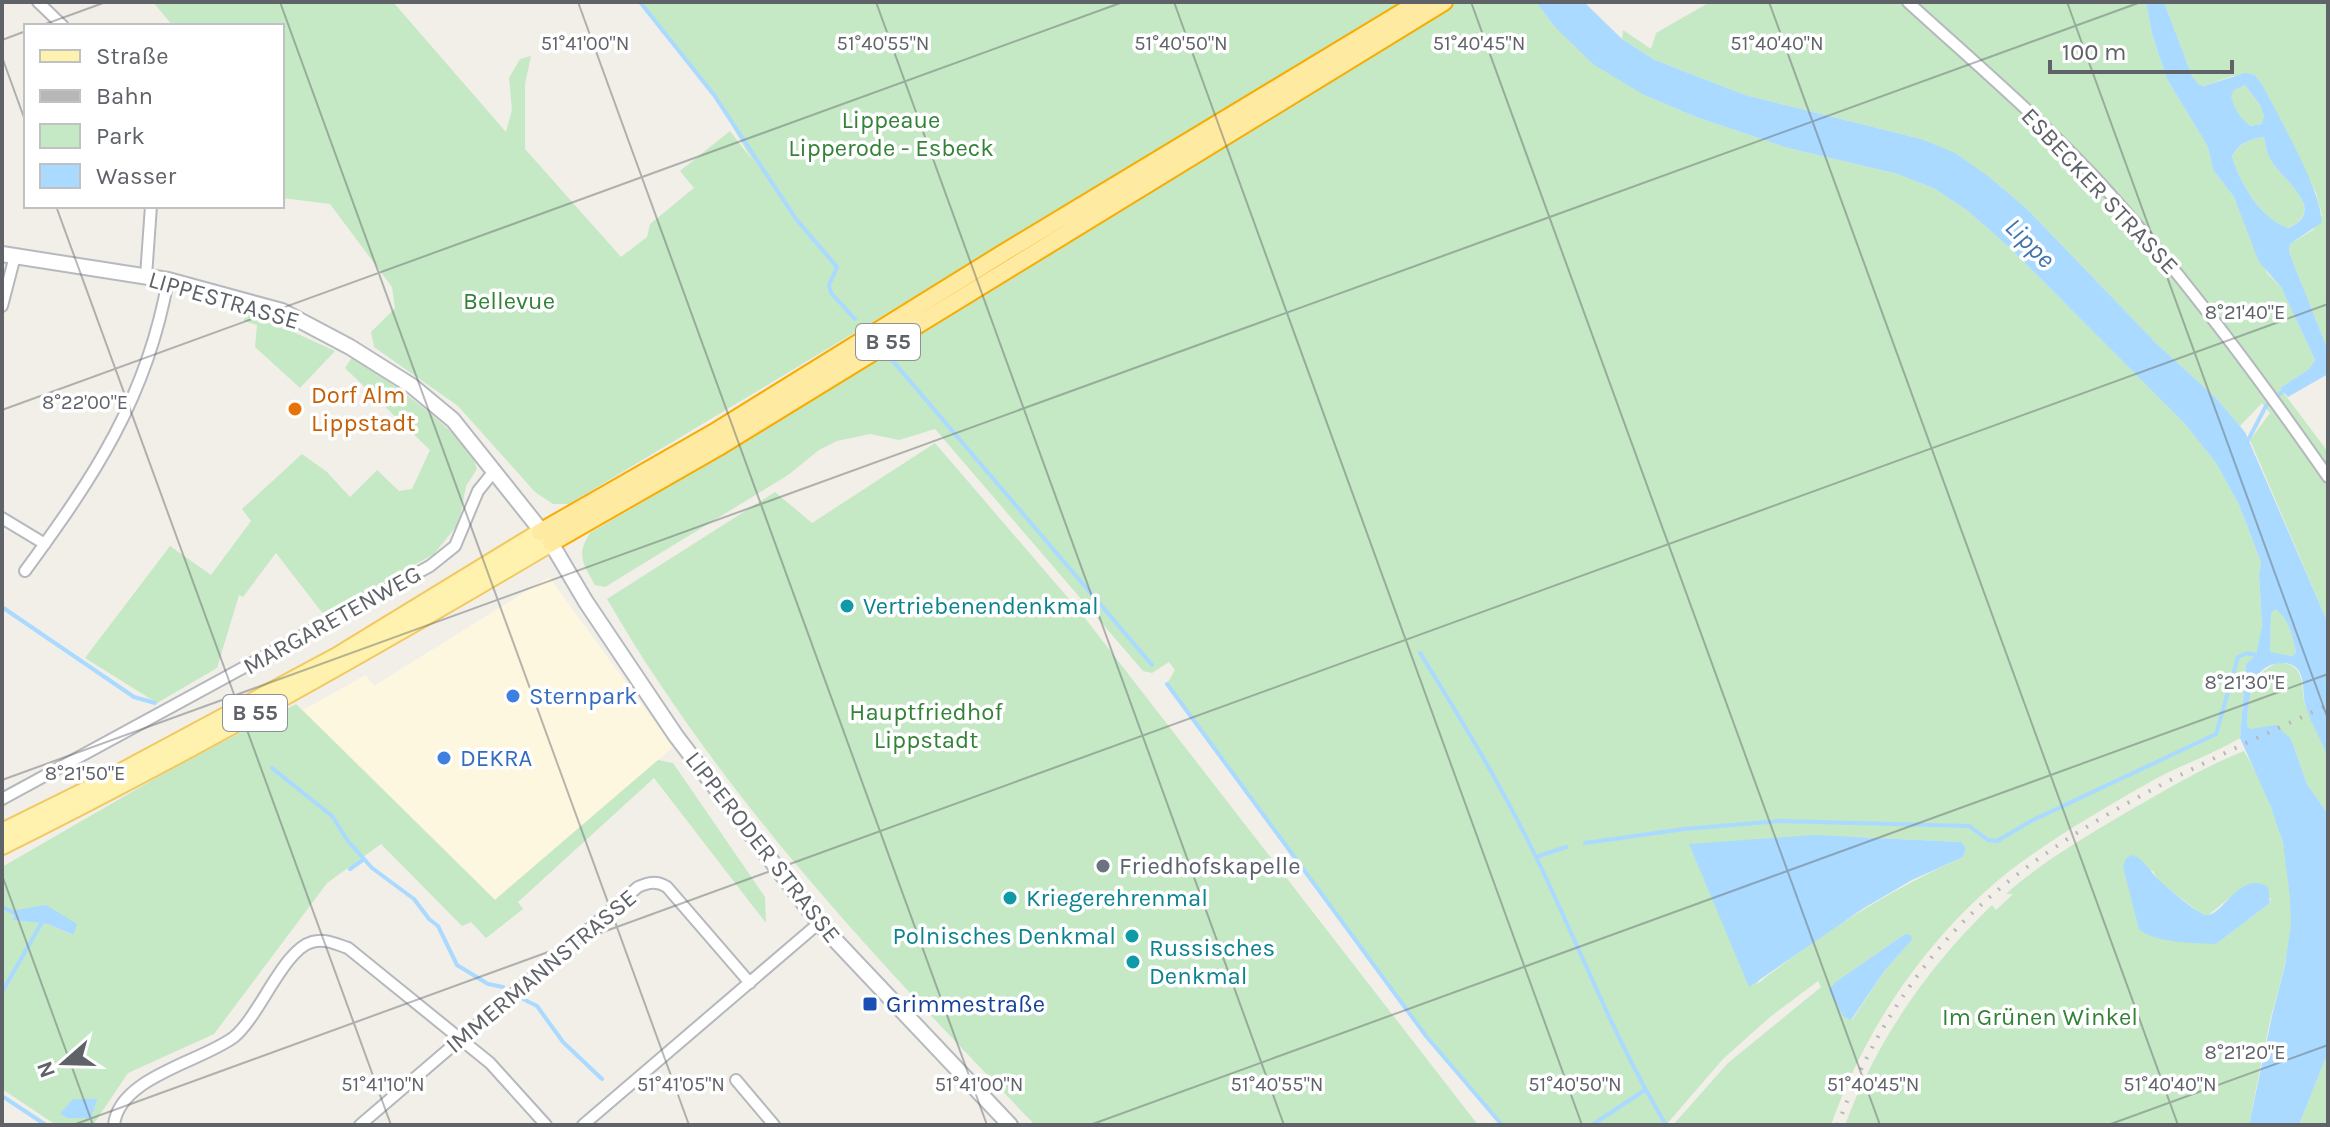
<svg xmlns="http://www.w3.org/2000/svg" width="2330" height="1127" viewBox="0 0 2330 1127" font-family="Karla,sans-serif">
<rect width="100%" height="100%" fill="#f1efe8"/>
<path fill="#fef7e0" d="M549 577 673 747 495 899 303 710 366 675 374 686Z"/>
<path fill="#c5e8c5" fill-rule="evenodd" d="M153 2H393L506 132 512 110 509 78 520 59 531 56 525 84V149L621 257 647 237 650 224 694 188 680 171 730 131 752 160 718 102 639 2H1401L1189 132 1204 156 1455 2H1536L1554 26 1644 95 1696 117 1788 148 1898 174 1935 189 1968 211 2011 249 2185 424 2216 463 2239 505 2261 562 2259 575 2262 625 2256 655 2246 664 2240 738C2213 754 2184 764 2157 778 2108 806 2057 835 2012 869 1929 934 1866 1026 1831 1125H1673L1728 1063 1821 987 1818 981 1770 1017 1723 1059 1666 1125H1502L1426 1036 1167 684 1175 670 1169 662 1152 673 1143 671 935 429 899 440 870 434 837 441 819 450 788 475 605 587 595 585C584 564 575 556 590 533L771 426 1138 196 1122 172 569 504H553L535 492 458 406 374 347 371 332 395 308 392 287 330 204 282 198V26H173ZM1856 837 1962 842 1966 849 1963 857C1887 891 1821 934 1756 985ZM1905 934 1912 940 1885 970 1852 1020 1834 983Z
M1710 2H2146L2152 34 2167 79 2208 147 2213 170 2234 197 2267 273 2281 287 2315 360 2309 369 2280 388 2328 452V623L2250 440 2270 413 2262 403 2240 426 2217 399 2157 344 2027 209 1988 176 1921 139 1745 95 1655 60 1622 39 1623 30 1651 49 1656 33Z
M2164 2H2328V350L2289 252 2290 244 2313 230 2322 215 2316 193 2263 86 2255 75 2233 76 2204 86 2198 84 2192 76Z
M2245 85 2260 105 2264 117 2261 124 2251 126C2239 119 2235 110 2230 97L2234 90Z
M2264 137C2266 146 2266 154 2272 162 2285 182 2328 211 2287 228 2260 217 2240 183 2232 156 2241 143 2249 139 2264 137Z
M245 310 335 351 300 388 255 347 257 325 244 321Z
M353 356C383 379 470 434 477 469L466 486 459 523 434 554 324 615 276 553 243 597 239 595 217 668 157 703 85 658 170 546 211 575 251 521 242 509 302 454 327 472 350 497 377 470 399 491 412 489 430 450 345 368Z
M935 443 1081 613 1478 1125H1035C876 959 723 799 607 599L775 492 812 523Z
M2275 608C2289 620 2292 635 2296 652L2292 656 2270 653 2271 613Z
M2279 662C2310 666 2298 688 2307 710 2313 726 2324 740 2327 757 2330 775 2328 796 2328 814L2307 784 2291 739 2252 729 2247 726C2248 694 2247 677 2279 662Z
M296 704 495 900 658 760 673 763 765 897 766 923 654 778 518 902 523 909 486 938 471 922 462 926 381 844 327 883 214 1034 128 1073 93 1125H56L2 1089V867L175 767ZM16 911 76 925 72 935 48 924 14 920Z
M2244 751C2274 802 2296 866 2291 927 2288 958 2279 987 2271 1017 2263 1052 2256 1089 2249 1125H1845C1877 1040 1927 968 1992 905L1996 910 2013 894H2006C2044 860 2090 834 2134 808 2169 788 2206 766 2244 751ZM2123 867 2153 871 2158 880 2201 914 2207 916 2232 896 2271 898 2270 903 2216 944 2131 893Z
M2328 1052V1125H2299Z"/>
<path fill="#aadaff" fill-rule="evenodd" d="M1536 2H1584L1622 39 1655 60 1745 95 1921 139 1955 153 1988 176 2027 209 2157 344 2217 399 2245 432 2328 623V759C2323 741 2311 725 2306 707 2302 697 2305 680 2299 671 2295 665 2289 663 2283 663 2249 663 2248 702 2247 726L2252 729 2276 725 2291 739 2307 784 2328 814V1052L2299 1125H2249L2272 1016 2285 965 2291 924 2290 897 2283 843 2271 807 2240 738 2246 664 2256 655 2262 625 2259 575 2261 562 2239 505 2216 463 2185 424 2011 249 1968 211 1935 189 1898 174 1788 148 1696 117 1644 95 1593 64 1554 26ZM2275 609C2289 619 2292 635 2296 652L2292 656 2270 652 2271 613Z
M2146 2H2164L2192 76 2198 84 2204 86 2245 73 2255 75 2263 86C2276 112 2326 199 2321 223L2290 244 2289 252 2328 350V374L2288 397 2280 388 2309 369 2315 360 2281 287 2259 262 2234 197 2213 170 2208 147 2167 79 2152 34ZM2245 85 2260 105 2264 117 2261 124 2251 126C2239 118 2235 110 2231 96L2234 90ZM2264 137C2266 146 2266 154 2272 162 2285 182 2328 211 2288 228 2260 218 2240 183 2232 156 2240 143 2249 139 2264 137Z
M1814 835 1962 842 1966 849 1963 857 1912 880 1864 908 1749 987 1689 844Z
M2133 855C2146 861 2150 872 2160 881 2167 887 2198 914 2205 915 2223 918 2239 869 2268 887L2270 903 2216 944C2196 943 2153 943 2139 929L2123 867 2126 858Z
M46 905 77 924 73 935 48 924 13 920 16 910Z
M1905 934 1911 935 1912 940 1885 970 1851 1020 1844 1017 1829 991 1834 983Z
M73 1099H97L91 1118H68L60 1114Z"/>
<g fill="none" stroke-linecap="round" stroke-linejoin="round">
<path stroke="#aadaff" stroke-width="4" d="M640 2 714 95 796 219 837 267 829 285 831 293 855 319
M892 360 1152 665
M2247 442 2266 406 2282 392
M2 607 134 697 155 703
M1420 653C1461 719 1501 785 1535 855 1579 945 1614 1039 1666 1125
M1167 684 1426 1036 1502 1125
M272 768 332 816 348 841 372 868 414 899 429 919 438 926 457 965 488 984 503 987
M1585 843 1684 829 1780 821 1969 826 1988 840 1997 841 2031 821 2216 734 2238 657 2247 653 2256 655
M1536 857 1566 847
M350 869 364 859
M2 907 17 914
M2 992 42 922
M523 999 537 1006 563 1042 602 1079
M2 1096 46 1125
M1592 1125 1645 1090"/>
<g stroke="#b5b8bc" stroke-width="14">
<path id="minor" d="M38 2 63 26
M1908 2C1976 64 2048 125 2110 194 2189 283 2260 379 2328 477
M146 276 151 206
M2 306 15 256
M2 518 45 544
M25 571C94 477 147 398 168 280
M2 799 430 566 455 546 478 491 495 470
M736 1080 774 1125
M114 1125C119 1077 201 1062 234 1037 259 1017 284 949 312 942 325 938 336 944 348 948L490 1063 546 1125
M360 1125 638 887C649 882 657 881 667 887L750 983
M583 1125 819 923"/>
</g>
<g stroke="#b6babf" stroke-width="18">
<path id="secondary" d="M2 254 168 280 282 311 350 347 412 386 453 420 551 543 586 602 676 736 819 923 1010 1125"/>
</g>
<g stroke="#f2c960" stroke-width="20">
<path id="primary" d="M2 832 93 787 337 656 540 532
M2 846C189 753 371 650 551 543"/>
</g>
<g stroke="#f9ab00" stroke-width="20">
<path id="trunk" d="M540 532 713 433 1005 252 1419 2
M551 543 722 445 1444 2"/>
</g>
<use href="#minor" stroke="#fff" stroke-width="10"/>
<use href="#secondary" stroke="#fff" stroke-width="14"/>
<use href="#primary" stroke="#fff2af" stroke-width="16"/>
<use href="#trunk" stroke="#feeaa1" stroke-width="16"/>
<path stroke="#b6b7b8" stroke-width="4" stroke-dasharray="2 10" stroke-linecap="butt" d="M1838 1125C1862 1057 1900 992 1948 938 2043 832 2201 764 2328 705"/>
</g>
<path fill="none" stroke="#5f6368" stroke-width="2" stroke-opacity="0.45" d="M280 2 689 1125M578 2 987 1125M876 2 1284 1125M1174 2 1582 1125M1471 2 1880 1125M1769 2 2178 1125M2067 2 2328 719M40 26 106 2M2 40 26 31M2 57 26 123M56 206 391 1125M2 410 1123 2M2 780 2141 2M2 875 93 1125M73 1125 2328 304M1090 1125 2328 674M2108 1125 2328 1045"/>
<circle fill="#e8710a" stroke="#fff" stroke-width="3" cx="295" cy="409" r="8"/>
<g fill="#0f9aa8" stroke="#fff" stroke-width="3">
<circle cx="847" cy="606" r="8"/>
<circle cx="1010" cy="898" r="8"/>
<circle cx="1132" cy="936" r="8"/>
<circle cx="1133" cy="962" r="8"/>
</g>
<g fill="#3f7fe0" stroke="#fff" stroke-width="3">
<circle cx="513" cy="696" r="8"/>
<circle cx="444" cy="758" r="8"/>
</g>
<circle fill="#6b7280" stroke="#fff" stroke-width="3" cx="1103" cy="866" r="8"/>
<rect fill="#1a4fb4" stroke="#fff" stroke-width="3" x="862" y="996" width="16" height="16" rx="4"/>
<g text-anchor="middle" dominant-baseline="central" stroke-width="7" stroke-linejoin="round" paint-order="stroke">
<g fill="#fff" stroke="#8f9295" stroke-width="2">
<rect x="856" y="324" width="64" height="36" rx="6"/>
<rect x="223" y="695" width="64" height="36" rx="6"/>
</g>
<g font-size="22" font-weight="bold" fill="#5f6368">
<text x="888" y="342">B 55</text>
<text x="255" y="713">B 55</text>
</g>
<g font-size="24" fill="#348238" stroke="#fff">
<text x="891" y="120">Lippeaue<tspan x="891" dy="28">Lipperode - Esbeck</tspan></text>
<text x="509" y="301">Bellevue</text>
<text x="926" y="712">Hauptfriedhof<tspan x="926" dy="28">Lippstadt</tspan></text>
<text x="2040" y="1017">Im Grünen Winkel</text>
</g>
<g font-size="24" fill="#5f6368" stroke="#fff">
<text transform="translate(2100 191) rotate(47)">ESBECKER STRASSE</text>
<text transform="translate(224 300) rotate(16)">LIPPESTRASSE</text>
<text transform="translate(332 620) rotate(-29)">MARGARETENWEG</text>
<text transform="translate(763 847) rotate(52)">LIPPERODER STRASSE</text>
<text transform="translate(541 971) rotate(-40)">IMMERMANNSTRASSE</text>
</g>
<g font-size="24" fill="#c56008" stroke="#fff" text-anchor="start">
<text x="311" y="395">Dorf Alm<tspan x="311" dy="28">Lippstadt</tspan></text>
</g>
<g font-size="24" fill="#0d838f" stroke="#fff" text-anchor="start">
<text x="863" y="606">Vertriebenendenkmal</text>
<text x="1026" y="898">Kriegerehrenmal</text>
<text x="1116" y="936" text-anchor="end">Polnisches Denkmal</text>
<text x="1149" y="948">Russisches<tspan x="1149" dy="28">Denkmal</tspan></text>
</g>
<g font-size="24" fill="#366cbe" stroke="#fff" text-anchor="start">
<text x="529" y="696">Sternpark</text>
<text x="460" y="758">DEKRA</text>
</g>
<g font-size="24" fill="#5b616d" stroke="#fff" text-anchor="start">
<text x="1119" y="866">Friedhofskapelle</text>
</g>
<g font-size="24" fill="#164399" stroke="#fff" text-anchor="start">
<text x="886" y="1004">Grimmestraße</text>
</g>
<g font-size="26" font-style="italic" fill="#4174aa" stroke="#fff">
<text transform="translate(2030 243) rotate(45)">Lippe</text>
</g>
</g>
<g font-size="20" text-anchor="middle" fill="#5f6368" stroke="#fff" stroke-width="7" stroke-linejoin="round" paint-order="stroke">
<text x="585" y="50">51°41'00"N</text>
<text x="883" y="50">51°40'55"N</text>
<text x="1181" y="50">51°40'50"N</text>
<text x="1479" y="50">51°40'45"N</text>
<text x="1777" y="50">51°40'40"N</text>
<text x="2245" y="319">8°21'40"E</text>
<text x="85" y="409">8°22'00"E</text>
<text x="2245" y="689">8°21'30"E</text>
<text x="85" y="780">8°21'50"E</text>
<text x="2245" y="1059">8°21'20"E</text>
<text x="383" y="1091">51°41'10"N</text>
<text x="681" y="1091">51°41'05"N</text>
<text x="979" y="1091">51°41'00"N</text>
<text x="1277" y="1091">51°40'55"N</text>
<text x="1575" y="1091">51°40'50"N</text>
<text x="1873" y="1091">51°40'45"N</text>
<text x="2170" y="1091">51°40'40"N</text>
</g>
<rect width="2330" height="1127" fill="none" stroke="#5f6368" stroke-width="8"/>
<rect x="24" y="24" width="260" height="184" fill="#ffffff" stroke="#bfc1c3" stroke-width="2"/>
<rect x="40" y="50" width="40" height="12" fill="#fff2af" stroke="#bfc1c3" stroke-width="2"/>
<text x="96" y="64" font-size="24" fill="#5f6368">Straße</text>
<rect x="40" y="90" width="40" height="12" fill="#b6b7b8" stroke="#bfc1c3" stroke-width="2"/>
<text x="96" y="104" font-size="24" fill="#5f6368">Bahn</text>
<rect x="40" y="124" width="40" height="24" fill="#c5e8c5" stroke="#bfc1c3" stroke-width="2"/>
<text x="96" y="144" font-size="24" fill="#5f6368">Park</text>
<rect x="40" y="164" width="40" height="24" fill="#aadaff" stroke="#bfc1c3" stroke-width="2"/>
<text x="96" y="184" font-size="24" fill="#5f6368">Wasser</text>
<g transform="translate(64 1063) rotate(250)" stroke="#ffffff" stroke-width="6" paint-order="stroke">
<path d="M0-6L14 30L0 20L-14 30Z" fill="#5f6368"/>
<text y="-12" font-size="22" font-weight="bold" text-anchor="middle" fill="#5f6368">N</text>
</g>
<path d="M2050 60v12h182v-12" fill="none" stroke="#5f6368" stroke-width="4"/>
<text x="2062" y="60" font-size="24" fill="#5f6368" stroke="#ffffff" stroke-width="6" paint-order="stroke">100 m</text>
</svg>
